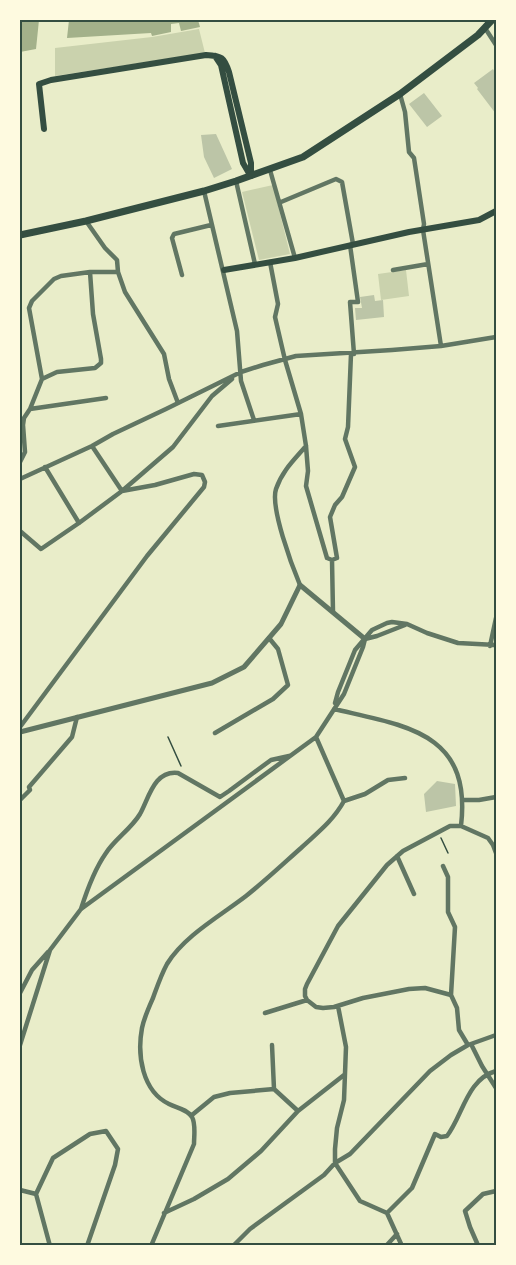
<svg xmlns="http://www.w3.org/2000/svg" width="516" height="1265" viewBox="0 0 516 1265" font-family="Inter,sans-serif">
<rect width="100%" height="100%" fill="#e9edc9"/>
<path fill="#cad2ad" d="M199 29 205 53 55 76V48L152 37Z
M273 185 290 254 259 260 242 192Z
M406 270 409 296 381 300 378 274Z"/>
<path fill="#a3b18a" d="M20 20H39L36 49 20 52Z
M69 20H198L200 27 181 31 179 23 171 24V32L152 36 151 33 67 38Z"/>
<path fill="#bcc5a7" d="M493 69 496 74V114L477 89 478 88 474 83Z
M424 93 442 116 427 127 409 104Z
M216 134 232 169 214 178 204 157 201 135Z
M374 295 375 301 383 300 384 317 356 320 355 308H362L360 297Z
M437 781 455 784 456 806 426 812 424 794Z"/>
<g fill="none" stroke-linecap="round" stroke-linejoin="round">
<path stroke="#344e41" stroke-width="1.5" d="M168 737 181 766
M441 838 448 853"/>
<path stroke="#617663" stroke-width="4.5" d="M485 28 496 45
M400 94 405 112 409 152 414 158 424 224 423 230 441 346
M270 170 295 258
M236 181 255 264
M204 191 237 331 241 381 254 420
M281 202 336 179 342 182 353 244
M86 221 105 248 117 260 118 272 125 292 164 354 169 379 178 403
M350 245 358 302H350L354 354
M270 262 278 304 275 317 285 360 301 414 306 446 308 471 306 486 327 558 332 560
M393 270 428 264
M182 275 172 238 174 234 211 225
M42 379 57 372 95 368 101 363V359L93 314 90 272
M30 409 106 398
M218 426 301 414
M92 446 122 491
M20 462 25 452 23 425 24 418 30 409 42 379 29 308 32 301 54 279 61 276 90 272H118
M45 467 79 523
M20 479 92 446 113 434 166 409 241 372 263 365 296 356 392 350 441 346 496 337
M20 531 41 549 79 523 122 491 173 447 212 396 232 379
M300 585C292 566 270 507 276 489 282 471 294 460 306 446
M333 612 332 560 337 558 330 517 335 505 342 497 355 467 345 439 348 427 351 354
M365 639 377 636 405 625
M490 646 496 618
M335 703 338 692 355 650 372 630 387 623 392 622 407 624 427 633 458 643 496 645
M334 709C406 726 472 732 461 826
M20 727 147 556 204 487 205 482 202 475 194 474 155 485 122 491
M215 733 273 699 288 685 278 649 269 638
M20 800 30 790 29 787 72 737 77 717
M463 800H479L496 797
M344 801 365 794 388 780 405 778
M496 853 493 845 488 838 461 826H450L403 851 387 865 338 926 307 984 305 989V996L307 1000 316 1007 323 1008 334 1007 363 998 409 989 425 988 451 995 457 1008 459 1030 468 1045 496 1035
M397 856 414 894
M443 866 448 877V912L455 927 451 995
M81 909C87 890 94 870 106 853 115 839 131 829 140 814 149 798 154 770 178 773L220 797 229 791 271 760 289 756
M20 993 32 970 48 952
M338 1006 346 1047 344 1100 337 1128 335 1149V1163L360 1201 387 1213 402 1246
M265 1013 307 1000
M471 1044 482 1066 496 1088
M20 1045 50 950 81 909 316 737 344 694 363 647 365 639
M272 1045 274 1089
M192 1115 214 1097 230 1093 274 1089 298 1111
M20 1190 36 1194
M164 1213 194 1199 228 1179 261 1151 298 1111 344 1075
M387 1213 412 1188 435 1134 441 1137 447 1136C463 1115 467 1079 496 1071
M477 1243 470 1227 465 1211 483 1194 496 1191
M50 1246 36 1194 53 1158 90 1134 106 1131 118 1149 115 1165 87 1246
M151 1246 194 1144C194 1136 196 1124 192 1117 187 1109 177 1108 169 1104 142 1091 137 1055 142 1028 144 1018 149 1007 153 998 157 987 161 975 167 964 184 936 220 916 246 896 265 881 283 864 301 848 317 833 333 821 344 801L316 737
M233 1246 250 1229 324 1175 335 1163 350 1154 430 1071 451 1055 468 1045
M386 1246 397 1234"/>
<path stroke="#617663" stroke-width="5" d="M20 732 212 683 244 667 281 624 300 585 365 639"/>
<path stroke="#344e41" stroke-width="6" d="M215 56 221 65 243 163 250 175
M44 129 39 84 51 80 206 55C222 56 224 57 229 72L251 163V176
M224 270 295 258 409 232 479 220 496 211"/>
<path stroke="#344e41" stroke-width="7" d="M20 235 86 221 204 191 236 181 303 157 400 94 478 35 492 20"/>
</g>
<rect width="516" height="1265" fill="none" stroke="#fefae0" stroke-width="42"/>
<rect x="21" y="21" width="474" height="1223" fill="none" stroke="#344e41" stroke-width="2"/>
</svg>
